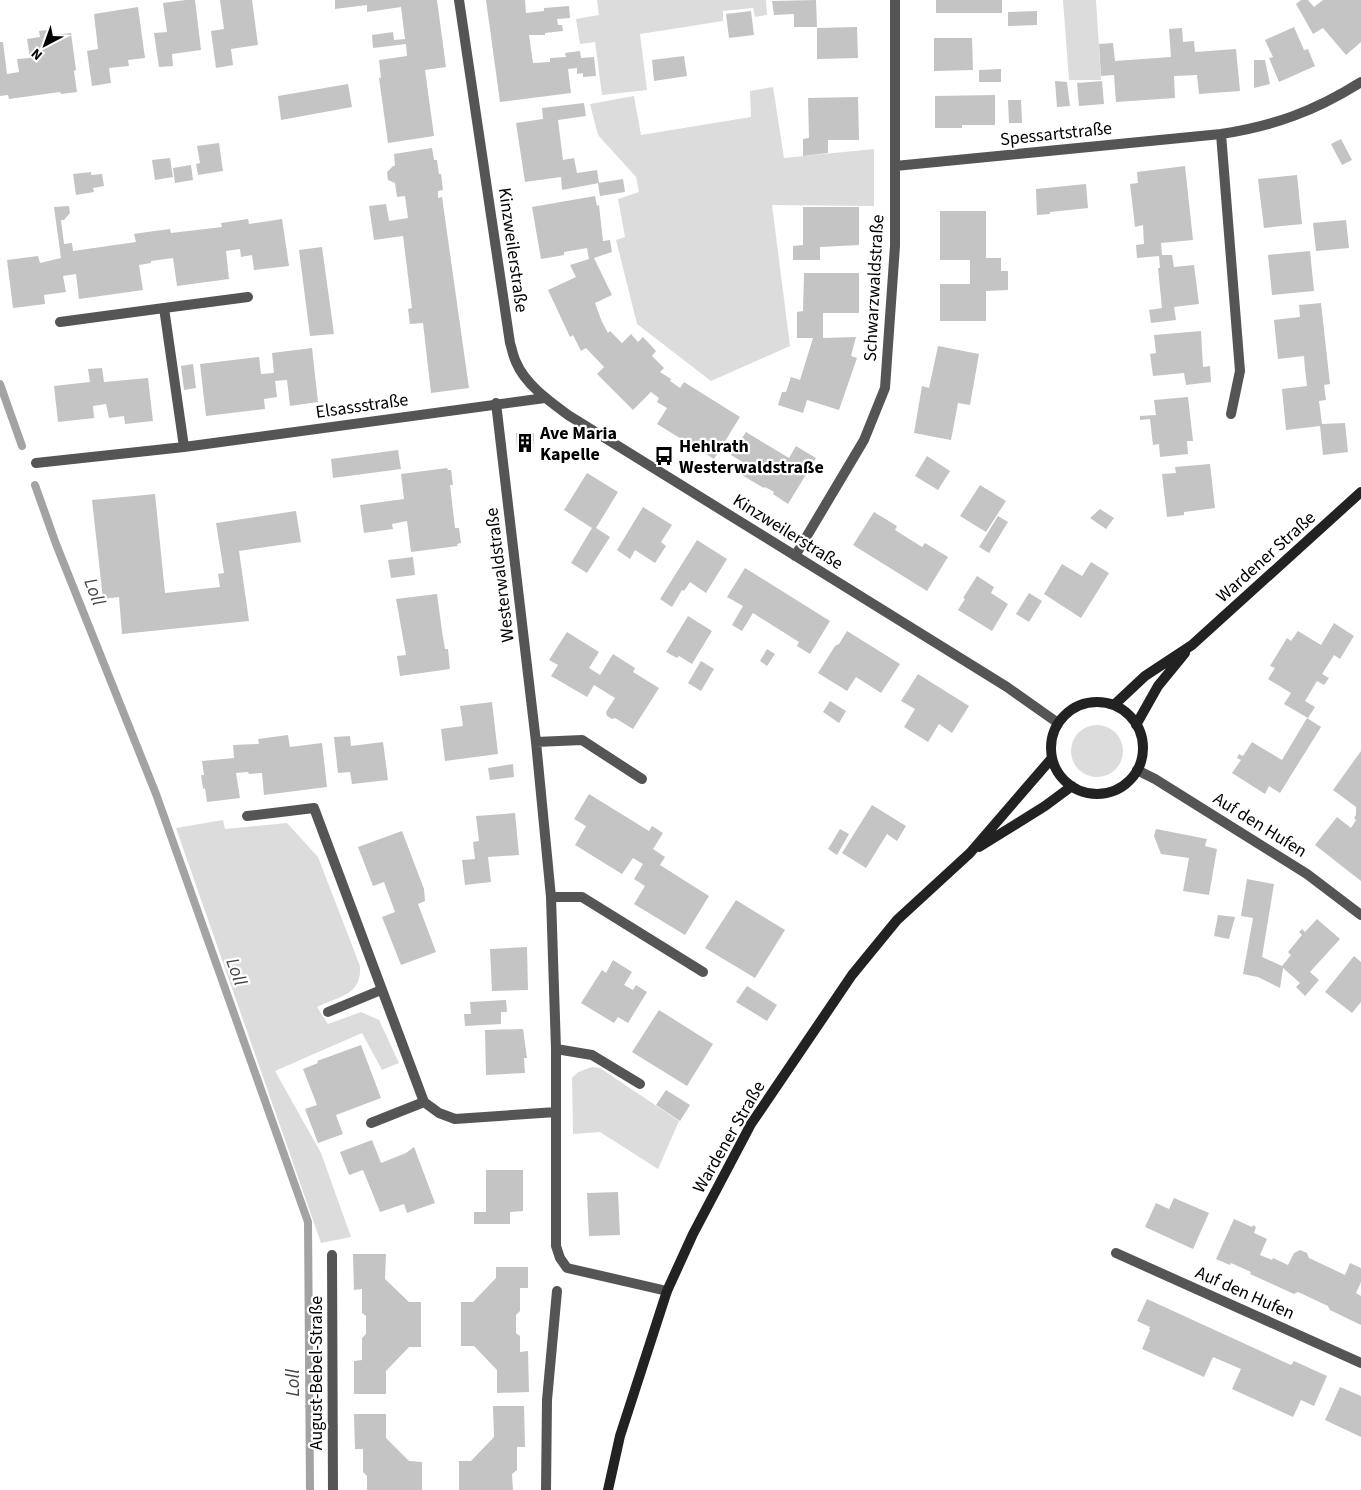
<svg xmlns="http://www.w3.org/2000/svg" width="1361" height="1490" viewBox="0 0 1361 1490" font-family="'Source Sans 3',sans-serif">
<rect width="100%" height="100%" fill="#fff"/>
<path fill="#dcdcdc" d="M597 0H766L767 15 755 17 753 8 723 11V21L640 34 647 90 602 95 595 42 580 44 576 19 599 15Z
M1063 0H1096L1101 80H1069Z
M773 87 784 158 874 149V206L772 205 790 346 711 381 637 324 616 240 625 237 618 199 639 192 636 177 598 135 590 104 634 96 641 135 751 117 750 91Z
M1071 751a26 26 0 1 1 52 0a26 26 0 1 1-52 0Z
M223 820 225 829 287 823 318 857 360 966C362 996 338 996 317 1007L328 1024 361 1012 379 1020 399 1063 382 1070 362 1033 275 1071 321 1153 351 1237 321 1243 176 828Z
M592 1067 600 1068 679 1121 658 1169 600 1132 573 1134 572 1078 578 1072Z"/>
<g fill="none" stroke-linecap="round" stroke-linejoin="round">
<path stroke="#a3a3a3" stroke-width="8" d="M0 384 22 446
M35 485 56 544 156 794 308 1222 310 1490"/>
</g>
<path fill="#c4c4c4" d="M186 0H195L201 50 172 54 173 66 159 67 154 33 167 32 163 3Z
M220 0H252L258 45 231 49 233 65 216 68 211 31 224 29Z
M335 0H437L446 67 425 70 434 136 388 143 379 78H381L379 60 407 56 406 44 373 48 372 35 393 32 394 40 405 39 401 7 367 12V5L335 9Z
M486 0H525L526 13 544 11V8L569 6 570 18 557 19 558 25H562L563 31 545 33V35H529L533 63 550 62V58L566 57 565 53 580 51 581 58 594 57 596 76 583 77V73L577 74V68L568 69 571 93 500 102Z
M816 0 817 27H794V14L774 15 772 1Z
M936 0H1002V13H936Z
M1301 0H1308L1314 7 1323 0H1361V42L1346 55 1323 28 1313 34 1296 4Z
M138 7 145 58 128 60 129 66 109 68 111 83 92 86 87 51 98 49 94 14Z
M751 11 754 35 729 38 726 14Z
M1037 11V25L1008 26V12Z
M857 27 858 58 817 59V28Z
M1294 27 1304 50 1308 49 1315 66 1279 82 1269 58 1273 57 1265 40Z
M1182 28 1183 42 1194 41 1195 52 1236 49 1240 91 1199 94 1197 75 1174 76 1175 98 1116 102 1114 75 1101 76 1099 44 1113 43 1115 61 1171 57 1169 29Z
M53 29 54 35 71 33 76 70 74 71 77 92 61 94 60 92 9 99 8 95 0 96V42H3L7 74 19 72 17 59 30 58 27 39 40 37 39 31Z
M934 38H972L973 70 934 71Z
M684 56 687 76 654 81 652 60Z
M1254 60H1265L1270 84 1254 88Z
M1001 69V82H979V70Z
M1055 81 1067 82 1070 106 1057 107Z
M1102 81 1104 104 1079 106 1077 83Z
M348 84 352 107 281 120 278 96Z
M995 95V125H962V128H935V96Z
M858 97 859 140H828V153L803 156V139L809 138 808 98Z
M1008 100H1021L1022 123H1009Z
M584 103 586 116 558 120 563 160 574 158 577 173 597 170 599 183 562 190 561 177 525 182 516 123 543 119 542 108Z
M1341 139 1352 160 1342 165 1331 144Z
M219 143 223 171 198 175 196 164 200 163 197 146Z
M432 148 434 160H437L439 174H441L443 190 438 191V198L442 197 469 388 431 393 423 323 410 324 408 309 412 308 403 236 374 240 369 206 386 204 389 221 408 218 405 196 397 197 395 183 388 180 387 172 393 166H395L394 154Z
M170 158 173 177 155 180 152 160Z
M191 165 193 180 175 183 173 168Z
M1185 166 1193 240 1161 243 1162 255H1172L1174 267 1194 265 1199 304 1174 307 1176 320 1151 323 1149 310 1162 308 1158 268H1160L1159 256 1137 258 1136 245 1144 244 1143 225 1135 227 1130 184 1138 183 1137 172Z
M91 172V175L102 174 104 186 93 188 94 192 76 195 73 174Z
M1297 175 1302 224 1264 228 1258 179Z
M623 179 625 192 600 196 598 183Z
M1086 184 1088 208 1050 212V214L1037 215 1036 189Z
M595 196 597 206 599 205 603 241 610 240 612 252 594 258 612 295 595 303 602 322 608 333 610 331 622 343 631 334 638 342 643 337 656 351 652 356 664 368 660 372 671 379 670 381 680 388 684 382 740 417 714 459 657 424 667 408 657 402 659 398 651 392 633 410 597 374 604 367 586 348 581 351 573 335 570 337 548 290 576 277 570 265 589 259 587 248 564 252V255L541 259 532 207Z
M69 206 70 213 64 220H61L64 244 72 243 73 251 136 242 134 234 147 232 170 229 171 233 222 227 221 223 248 219 249 224 282 219 289 266 254 270 252 255 241 257 240 249 226 251 229 279 177 286 173 258 151 261V263L139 265 143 290 79 299 76 274 63 276 66 292 44 295 45 304 13 308 7 260 38 256 40 263 61 258 54 207Z
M803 207H859V245L820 247V260H793V246L803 245Z
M940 211H986V258H1001V271H1008V290L986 291V321H940V284H970V260H940Z
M1346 220 1349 248 1316 251 1313 223Z
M322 247 334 334 310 336 299 250Z
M1310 251 1314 291 1272 295 1268 255Z
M804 273H859V313H823V338L856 337 851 356 857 358 839 410 807 400 803 413 778 405 782 392H786L791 377 800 380 813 338H797V312L803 311Z
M1321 303 1330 384 1324 385 1326 400 1319 401 1322 424 1345 423 1348 452 1323 455 1320 426 1286 430 1282 389 1307 386 1305 369 1304 356 1278 359 1274 320 1300 317 1299 305Z
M1201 331 1203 367 1210 366 1211 382 1186 385 1184 373 1153 376 1150 354 1156 353 1154 335Z
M938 346 979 354 970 405 958 403 951 440 914 433 922 386 929 388Z
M312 348 318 402 290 406 287 380 275 381 277 397 264 399 265 409 206 416 200 364 259 357 261 374 274 373 272 353Z
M193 364 196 388 184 390 181 366Z
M102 368 104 382 148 378 153 421 125 424 124 416 109 418 106 404 93 406 94 418 58 422 54 386 90 382 88 369Z
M1188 397 1193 441H1187L1188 454 1160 457 1159 444 1153 445 1150 419 1140 420V416L1156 415 1154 400Z
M746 432 789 458 796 446 816 458 788 504 773 494 774 492 765 487 764 488 757 484 740 474 746 464 731 455Z
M516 433H534L533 451H517Z
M398 450 401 469 333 478 331 459Z
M927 456 950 471 938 490 915 476Z
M1210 464 1215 508 1184 512V515L1167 517 1162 474 1176 473 1175 467Z
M447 468 448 470H451L453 485H450L455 528H459L461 543 457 544 458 546 411 552 407 521 392 524 393 529 364 533 360 505 404 499 401 474Z
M587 473 618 492 596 528 610 537 587 573 571 563 592 528 564 510Z
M980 485 1006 501 986 532 960 516Z
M155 494 165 593 220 587 218 574 224 573 216 523 296 511 301 542 239 551 249 621 122 634 119 597 103 599 92 500Z
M643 507 672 525 661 542 666 546 655 563 635 550 630 559 617 550Z
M1100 509 1114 518 1106 529 1090 518Z
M874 512 897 526 895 530 922 547 925 543 948 557 927 591 853 545Z
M998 516 1008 522 989 553 979 547Z
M697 540 727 559 706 593 690 582 684 591 682 590 672 607 660 599Z
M413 557 415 575 391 578 388 560Z
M1091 562 1109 573 1081 618 1044 594 1062 564 1082 576Z
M745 568 830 621 810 654 797 646 799 642 753 613 742 631 732 625 743 606 727 597Z
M977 576 994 587 991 593 1008 604 992 631 958 610 965 599 963 598Z
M1029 593 1042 601 1029 622 1016 614Z
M437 594 442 631 445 649H448L450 669 400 676 397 656 406 655 396 599Z
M688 616 712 631 692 664 679 656 677 658 666 652Z
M1334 623 1354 636 1340 659 1334 655 1322 674 1329 678 1324 685 1317 681 1305 701 1315 707 1308 718 1284 704 1291 693 1268 679 1275 668 1270 666 1287 638 1291 641 1298 631 1321 645Z
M847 631 900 664 881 693 856 677 847 691 818 673 835 646 839 644Z
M567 632 599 652 589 668 600 675 613 654 635 668 633 672 659 688 633 729 615 718 612 719 607 716 606 712 615 698 594 685 587 697 551 676 558 665 549 660Z
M767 649 775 654 767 666 760 661Z
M701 661 714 669 701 691 688 683Z
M918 674 969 706 952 733 939 724 928 742 904 727 915 709 901 701Z
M830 701 846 711 839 723 823 712Z
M492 702 498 754 445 761 441 729 463 726 460 706Z
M1307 718 1321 727 1280 793 1269 786 1265 794 1232 773 1241 760 1237 758 1239 754 1243 756 1252 742 1282 760Z
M288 735 290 747 322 743 327 787 264 795 262 773 249 774 248 772 236 773 240 798 207 802 205 788 203 789 201 775H204L202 761 234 758 233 745 259 744 258 739Z
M350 736 351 746 383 742 388 780 352 784 350 772 338 773 334 737Z
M1361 751V881L1315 845 1337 817 1351 828 1356 820 1354 818 1356 815V807L1333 790Z
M513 764 514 777 490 780 488 768Z
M589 794 649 831 652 826 663 833 653 849 665 857 660 865 709 896 685 935 634 904 645 886 634 879 643 864 633 858 622 874 575 845 586 826 574 819Z
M872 805 906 826 897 841 887 834 866 868 842 853Z
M515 813 519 855 488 857 491 882 465 885 462 860 475 859 473 842 479 841 476 816Z
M840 829 849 834 837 855 828 849Z
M1156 829 1207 839 1205 846 1217 849 1209 895 1183 891 1189 858 1161 854 1154 836Z
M402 831 424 889 425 901 418 904 436 952 401 965 382 917 395 912 384 882 373 886 358 847Z
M1247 879 1274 884 1262 957 1282 966 1291 955 1288 952 1302 935 1299 932 1302 929 1305 932 1317 919 1340 939 1310 972 1319 980 1305 996 1296 987 1300 983 1283 968 1280 988 1258 977 1243 974 1253 918 1241 916Z
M736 900 785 930 755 978 705 948Z
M1218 915 1235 917 1229 939 1214 936Z
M527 947 528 990 492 991 490 949Z
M1354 956 1361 962V1002L1352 1013 1325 992Z
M613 960 632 972 624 985 633 990 636 985 647 992 628 1023 618 1017 614 1023 581 1003 602 970 606 973Z
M747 986 777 1005 767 1021 736 1002Z
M506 1000 507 1012H501V1024L465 1026 464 1014H471L470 1002Z
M659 1010 713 1044 687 1086 632 1052Z
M523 1029 527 1058H524L525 1073 486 1075 485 1030Z
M361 1045 381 1098 336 1115 343 1134 318 1143 305 1109 317 1105 303 1069 318 1063 317 1061Z
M666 1090 690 1105 680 1121 656 1105Z
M372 1140 381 1163 406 1153 414 1147 435 1203 407 1213 404 1204 380 1212 363 1170 349 1175 340 1152Z
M486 1170H523V1211L510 1212V1224H474V1212H486Z
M618 1192 620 1235 589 1236 587 1193Z
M1174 1198 1209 1213 1193 1249 1145 1227 1156 1203 1169 1209Z
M1234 1219 1252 1227 1253 1225 1256 1227 1254 1233 1267 1239 1260 1255 1272 1260 1273 1258 1288 1265 1294 1253 1300 1250 1307 1253 1309 1258 1345 1275 1350 1263 1361 1268V1282L1356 1293 1361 1296V1325L1330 1310 1328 1306 1298 1292 1294 1294 1250 1274 1251 1272 1231 1263 1230 1265 1216 1259Z
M353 1254H386L385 1279 409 1302H421V1347H409L386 1371V1394H354V1361L362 1360V1338L366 1334V1316L362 1313V1289L354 1290Z
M496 1267H528V1288H520V1311L516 1315V1333L520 1336V1352L528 1351 529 1392 497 1393V1370L474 1346H461V1302H473L496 1278Z
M1147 1299 1291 1365 1294 1361 1327 1376 1314 1406 1301 1400 1293 1417 1232 1389 1241 1369 1213 1357 1204 1377 1142 1349 1150 1330 1149 1329 1150 1327 1137 1321Z
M1340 1387 1361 1396V1437L1325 1420Z
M493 1406H524L525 1447H517V1470L512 1474 513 1490H459V1461H471L494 1437Z
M354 1414H386V1438L409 1461 422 1462V1490H367V1476L363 1472V1449H355Z"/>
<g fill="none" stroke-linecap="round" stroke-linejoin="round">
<path stroke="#555" stroke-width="10" d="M459 0 510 343C512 349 513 356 516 362 525 384 549 401 568 415L1007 687 1058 723
M1221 134 1240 371 1231 414
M895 166 1221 134C1274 126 1315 111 1361 82
M164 308 248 297
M60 322 164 308 184 447
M496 403 536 742 551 897 556 1049V1246L560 1258 567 1268 667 1291
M36 463 184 447 545 398
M795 556 864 440 885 388 895 246V0
M536 742 582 740 642 779
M1137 770 1155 779 1307 874 1361 915
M247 816 314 808 424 1102 439 1113 455 1119 556 1112
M551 897H582L703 972
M328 1012 381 990
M556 1049 592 1055 640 1084
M371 1123 424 1102
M1116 1253 1361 1363
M332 1255 333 1490
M546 1490 547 1400 557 1291"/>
<path stroke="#222" stroke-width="10" d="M1051 748a46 46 0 1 1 92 0a46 46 0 1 1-92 0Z
M1114 705 1145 676 1192 645 1361 492
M1136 725 1158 686 1185 653
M979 847 1045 806 1072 786
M608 1490 620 1436 667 1291 693 1234 751 1124 852 975 897 920 970 853 1052 758"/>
</g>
<defs>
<g id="building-bare" transform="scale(1.5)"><path d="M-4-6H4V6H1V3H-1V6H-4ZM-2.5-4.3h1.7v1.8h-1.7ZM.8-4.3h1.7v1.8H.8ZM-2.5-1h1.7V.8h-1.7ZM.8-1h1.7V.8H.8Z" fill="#000" stroke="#fff" stroke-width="2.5" paint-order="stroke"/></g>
<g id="bus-bare" transform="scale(1.5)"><path d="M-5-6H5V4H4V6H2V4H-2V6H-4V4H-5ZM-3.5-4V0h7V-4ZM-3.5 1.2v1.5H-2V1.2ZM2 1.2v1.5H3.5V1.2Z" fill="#000" stroke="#fff" stroke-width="2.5" paint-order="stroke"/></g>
</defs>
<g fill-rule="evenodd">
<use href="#building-bare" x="525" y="443"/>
<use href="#bus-bare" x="664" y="456"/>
</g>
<g text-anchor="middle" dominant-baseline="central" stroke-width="4.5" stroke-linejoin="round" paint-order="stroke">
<g font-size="18" fill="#000" stroke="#fff">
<text transform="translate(1056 134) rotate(-6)">Spessartstraße</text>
<text transform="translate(513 250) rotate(82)">Kinzweilerstraße</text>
<text transform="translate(874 288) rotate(-87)">Schwarzwaldstraße</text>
<text transform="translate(362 406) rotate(-8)">Elsassstraße</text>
<text transform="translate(788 532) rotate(32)">Kinzweilerstraße</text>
<text transform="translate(1266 557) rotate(-42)">Wardener Straße</text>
<text transform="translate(500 575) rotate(-97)">Westerwaldstraße</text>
<text transform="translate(1260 825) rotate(32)">Auf den Hufen</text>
<text transform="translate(729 1137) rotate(-60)">Wardener Straße</text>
<text transform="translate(1245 1293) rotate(24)">Auf den Hufen</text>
<text transform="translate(316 1373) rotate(-90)">August-Bebel-Straße</text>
</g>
<g font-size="18" font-weight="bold" fill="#000" stroke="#fff" text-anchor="start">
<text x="540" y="433">Ave Maria<tspan x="540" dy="21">Kapelle</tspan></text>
<text x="679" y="446">Hehlrath<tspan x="679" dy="21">Westerwaldstraße</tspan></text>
</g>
<g font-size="19" font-style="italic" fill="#444" stroke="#fff">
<text transform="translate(94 592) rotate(69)">Loll</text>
<text transform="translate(236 972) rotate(70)">Loll</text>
<text transform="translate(293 1383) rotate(-90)">Loll</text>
</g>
</g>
<g transform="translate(45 45) rotate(221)" stroke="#ffffff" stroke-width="4" paint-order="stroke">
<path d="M0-4L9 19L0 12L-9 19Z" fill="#000000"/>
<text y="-8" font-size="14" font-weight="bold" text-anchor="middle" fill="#000000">N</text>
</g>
</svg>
